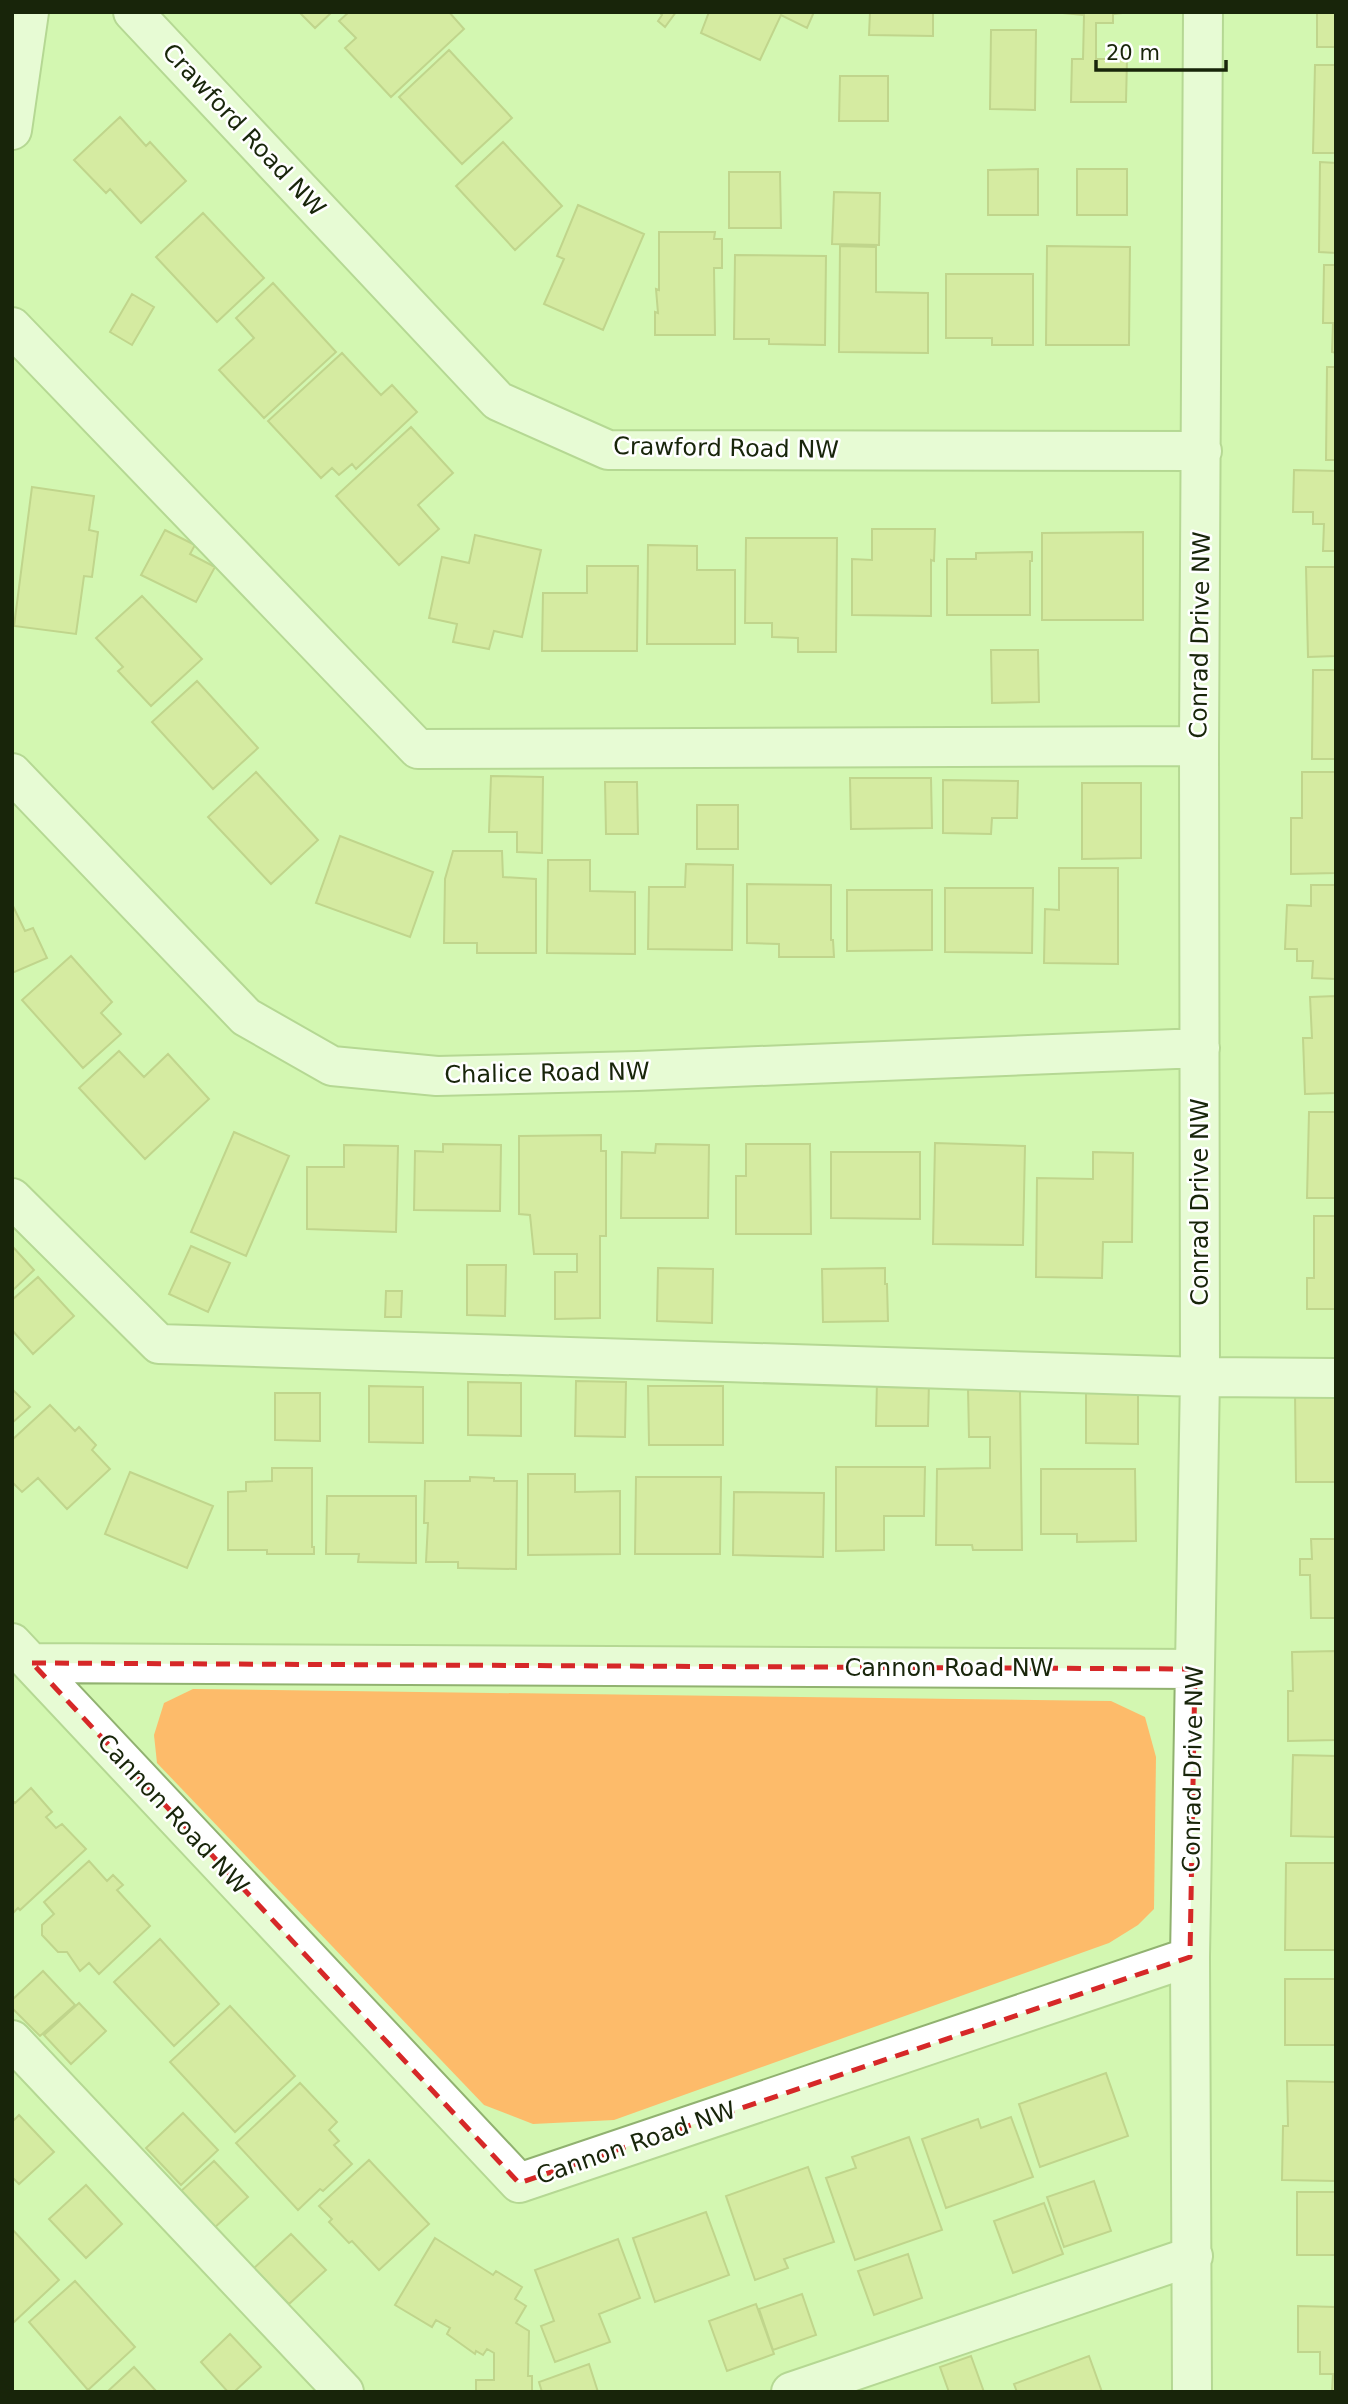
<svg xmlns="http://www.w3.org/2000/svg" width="1348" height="2404" viewBox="0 0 1348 2404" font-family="'DejaVu Sans',sans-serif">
<rect width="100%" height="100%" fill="#d3f7b1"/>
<path fill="#fdbb6a" d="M193 1689 1111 1701 1145 1717 1156 1757 1154 1909 1138 1925 1109 1943 614 2120 533 2124 484 2105 157 1763 154 1735 164 1703Z"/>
<path fill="#d8db8e" stroke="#a8ab5f" stroke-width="2" d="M299 12H332L315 28Z
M349 12H449L464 29 391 97 345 48 356 38 339 21Z
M659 12H676L665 27 658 21 662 15Z
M709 12H814L807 28 781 15 760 60 701 33Z
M870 12H933V36L869 35Z
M1052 12H1132L1113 14V23H1096V59H1127L1126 102H1071L1072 59H1083L1084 15Z
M1317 12H1336V47H1317Z
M991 30H1036L1035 110 990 109Z
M449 50 512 118 462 164 399 97Z
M1315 65H1336V153H1313Z
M840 76H888V121H839Z
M120 117 146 146 150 142 186 181 141 223 110 189 106 193 74 160Z
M503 142 562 206 515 250 456 186Z
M1320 162 1336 163V253L1319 252Z
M1038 169V215H988V170Z
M1077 169H1127V215H1077Z
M729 172H780L781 228H729Z
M834 192 880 193 879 245 832 244Z
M578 205 644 234 603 330 544 304 564 259 557 256Z
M203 213 264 278 217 322 156 257Z
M659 232H715L714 239H722V268H714L715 335H655V312L658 313 656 289 659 290Z
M840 246 876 247V292L928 293V353L839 352Z
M1047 246 1130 247 1129 345H1046Z
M735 255 826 256 825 345 769 344V339H734Z
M1324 265H1336V353L1332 352 1333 323H1323Z
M946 274H1033V345H992V338H946Z
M273 283 336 352 264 418 219 370 254 338 236 318Z
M132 294 154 307 132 345 110 332Z
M342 353 381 395 392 385 417 412 356 469 352 464 339 475 332 468 321 478 268 421Z
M1327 367H1336V460H1326Z
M411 427 453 473 418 505 439 529 399 565 336 496Z
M1294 470 1336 471V551H1323L1324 524H1313V512H1293Z
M32 487 94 496 89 530 98 532 92 577 84 576 76 634 14 626Z
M872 529H935L934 561 931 560V616L852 615V559L872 560Z
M165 530 195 545 190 554 215 567 196 602 141 575Z
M1143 532V620H1042V533Z
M475 535 541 550 522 637 494 631 489 649 453 642 457 624 429 618 442 557 469 563Z
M746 538H837L836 652H798V638L772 637V623H745Z
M648 545 697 546V570H735V644H647Z
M1032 552V561H1030V615H947V559H976V553Z
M587 566H638L637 651H542L543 593H587Z
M1306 567H1336V656L1308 657Z
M142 596 202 659 151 706 118 671 123 667 96 638Z
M991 650H1038L1039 702 992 703Z
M1313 670H1336V759H1312Z
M197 681 258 748 213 789 152 722Z
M256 772 318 840 271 884 208 817Z
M1302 772H1336V873L1291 874V818H1302Z
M491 776 543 777 542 853 517 852V832H489Z
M850 778H931L932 828 851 829Z
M943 780 1018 781 1017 818H992L991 834 943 833Z
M605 782H637L638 834H606Z
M1082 783H1141V858L1082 859Z
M697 805H738V849H697Z
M340 836 433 872 410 937 316 903Z
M453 851H502L503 877 536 879V953H477V943H444L445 879Z
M548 860H590V891L635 892V954L547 953Z
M686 864 733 865 732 950 648 949 649 887H685Z
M1059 868H1118V964L1044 963 1045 909 1059 910Z
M747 884 831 885V940H833L834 957H779V944L747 943Z
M1311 885H1336V979L1312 978 1313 961H1297V949H1285L1287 905 1311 906Z
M945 888H1033L1032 953 945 952Z
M847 890H932V950L847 951Z
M12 904 25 931 33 928 47 958 12 973Z
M71 956 112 1002 101 1013 121 1034 83 1068 22 1000Z
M1336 996V1093L1305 1094 1303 1038H1312L1310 997Z
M119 1051 144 1077 168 1054 209 1099 145 1159 79 1088Z
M1309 1112H1336V1198H1307Z
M234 1132 289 1156 246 1256 191 1232Z
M601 1135V1151H606V1236H600V1318L555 1319V1272H577V1254H534L530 1215 519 1214V1136Z
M935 1143 1025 1146 1023 1245 933 1244Z
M443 1144 501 1145 500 1211 414 1210 415 1151 443 1152Z
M656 1144 709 1145 708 1218H621L622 1152 655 1153Z
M746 1144H810L811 1234H736V1176H746Z
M344 1145 398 1146 396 1232 307 1229V1167H344Z
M831 1152H920V1219L831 1218Z
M1093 1152 1133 1153 1132 1242H1103L1102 1278 1036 1277 1037 1178 1093 1179Z
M1314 1216H1336V1309H1307V1278H1314Z
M12 1246 34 1270 12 1291Z
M191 1246 230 1263 208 1312 169 1294Z
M467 1265H506L505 1316 467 1315Z
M658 1268 713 1269 712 1323 657 1321Z
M885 1268V1284H887L888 1321 823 1322 822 1269Z
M38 1277 74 1316 33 1354 12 1330V1300Z
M386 1291H402L401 1317H385Z
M877 1380 929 1381 928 1426H876Z
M576 1381 626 1382 625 1437 575 1436Z
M468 1382 521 1383V1436L468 1435Z
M369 1386 423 1387V1443L369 1442Z
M648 1386H723V1445H649Z
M1086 1388H1138V1444L1086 1443Z
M12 1389 30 1407 12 1423Z
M968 1389H1020L1022 1550H973L972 1545H936L937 1469 990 1468V1437H969Z
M1295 1391H1336V1482H1296Z
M275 1393H320V1441L275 1440Z
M50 1405 75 1431 79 1427 96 1445 92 1450 110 1469 67 1509 38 1478 22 1492 12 1482V1440Z
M836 1467H925L924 1516H884V1550L836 1551Z
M272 1468H312V1547H314V1554H267V1550H228V1492L246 1491V1482L272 1481Z
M1041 1469H1135L1136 1541 1077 1542V1534H1041Z
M130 1472 213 1506 187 1568 105 1534Z
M528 1474H575V1492L620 1491V1554L528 1555Z
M470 1477 494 1478V1481H517L516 1569 458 1568V1562H426L428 1523H424L425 1481H470Z
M636 1477H721L720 1554H635Z
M734 1492 824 1493 823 1557 733 1555Z
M327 1496H416V1563L358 1562 359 1554H326Z
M1311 1539H1336V1618H1311L1310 1575H1300V1559H1312Z
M1336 1651V1740L1288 1741V1691H1293L1292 1652Z
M1293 1755 1336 1756V1837L1291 1836Z
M31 1788 52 1812 46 1817 56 1828 62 1824 86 1849 20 1910 18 1908 12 1914V1800L15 1803Z
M89 1861 107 1881 113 1875 123 1885 117 1890 150 1926 99 1974 89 1963 80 1971 67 1952H58L42 1935V1925L54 1914 44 1902Z
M1286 1863H1336V1950H1285Z
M160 1939 219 2004 174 2046 114 1982Z
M43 1971 75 2005 40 2036 12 2008V2000Z
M1285 1979H1336V2045H1285Z
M79 2003 106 2031 71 2064 44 2035Z
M230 2006 295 2076 235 2132 170 2062Z
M1106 2073 1128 2136 1040 2167 1019 2104Z
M1287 2081 1336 2082V2181L1282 2180 1283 2126H1288Z
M300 2083 337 2122 329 2130 339 2141 334 2145 352 2164 323 2191 320 2189 298 2210 236 2143Z
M183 2113 218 2150 181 2185 146 2148Z
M19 2115 54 2152 19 2184 12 2177V2122Z
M1011 2117 1033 2177 946 2208 922 2139 978 2119 981 2128Z
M909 2137 942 2230 855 2260 826 2178 856 2168 852 2157Z
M369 2160 429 2224 379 2270 352 2241 349 2243 329 2222 332 2219 319 2206Z
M214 2161 248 2197 213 2229 180 2192Z
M808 2167 834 2242 784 2259 788 2268 755 2280 726 2196Z
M1094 2181 1111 2231 1064 2247 1047 2197Z
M86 2185 122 2224 86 2258 49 2219Z
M1297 2192H1336V2255H1297Z
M1044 2203 1063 2254 1013 2273 994 2221Z
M706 2212 729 2275 655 2302 633 2238Z
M12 2229 59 2280 14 2322 12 2320Z
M291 2234 326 2270 289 2304 254 2268Z
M435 2238 493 2275 496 2271 522 2287 515 2299 526 2306 516 2323 529 2331 528 2376H532V2392H476V2380H494V2353L487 2349 483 2355 476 2351 475 2354 447 2334 450 2328 436 2320 432 2327 395 2305Z
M618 2239 640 2298 599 2314 610 2342 555 2362 541 2326 554 2321 535 2270Z
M908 2254 922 2298 874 2315 858 2271Z
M75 2281 135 2347 88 2390 29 2322Z
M802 2294 816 2335 773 2350 759 2309Z
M756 2304 774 2354 727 2371 709 2321Z
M1298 2306 1336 2307V2391H1332L1333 2374H1320V2352H1298Z
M230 2334 261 2367 234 2392H228L201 2362Z
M971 2356 984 2392H949L940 2367Z
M1089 2356 1102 2392H1017L1014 2384Z
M589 2364 598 2392H542L539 2382Z
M134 2367 157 2392H107Z"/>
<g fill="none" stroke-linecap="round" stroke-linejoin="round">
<g stroke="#91b270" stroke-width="42">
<path id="minor" d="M133 12 498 401 608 450 1202 451
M12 130 29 12
M12 327 418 749 1199 746
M12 773 246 1017 332 1066 437 1076 638 1071 1200 1048
M12 1198 159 1344 1200 1377 1336 1378
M12 1643 519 2183 1190 1957
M32 1663 1195 1669
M12 2040 344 2392
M791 2392 1193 2256
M1192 2392 1190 1957 1200 1377 1199 746 1203 12"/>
</g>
<use href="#minor" stroke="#fff" stroke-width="38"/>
</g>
<path d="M0 0H1348V2404H0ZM32 1663 1195 1669 1190 1957 519 2183Z" fill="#d3f7b1" fill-opacity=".55" fill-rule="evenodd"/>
<path fill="none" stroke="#d62828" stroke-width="5" stroke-dasharray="14 9" stroke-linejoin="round" d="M32 1663 1195 1669 1190 1957 519 2183Z"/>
<g text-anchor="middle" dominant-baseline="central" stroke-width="5" stroke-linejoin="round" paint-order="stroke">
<g font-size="24" fill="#18250a" stroke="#fff">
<text transform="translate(244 130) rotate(47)">Crawford Road NW</text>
<text transform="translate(726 448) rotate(1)">Crawford Road NW</text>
<text transform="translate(1200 635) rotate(-89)">Conrad Drive NW</text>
<text transform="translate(547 1073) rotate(-1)">Chalice Road NW</text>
<text transform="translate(1200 1202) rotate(-90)">Conrad Drive NW</text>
<text x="949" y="1668">Cannon Road NW</text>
<text transform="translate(1193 1769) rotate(-89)">Conrad Drive NW</text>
<text transform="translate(173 1814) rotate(47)">Cannon Road NW</text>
<text transform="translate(636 2143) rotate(-19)">Cannon Road NW</text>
</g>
</g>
<rect width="1348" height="2404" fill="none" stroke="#18250a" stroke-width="28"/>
<path d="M1096 60v10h130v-10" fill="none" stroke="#18250a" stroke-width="3.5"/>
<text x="1106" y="60" font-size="21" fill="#18250a" stroke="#ffffff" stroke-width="5" paint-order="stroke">20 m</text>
</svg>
